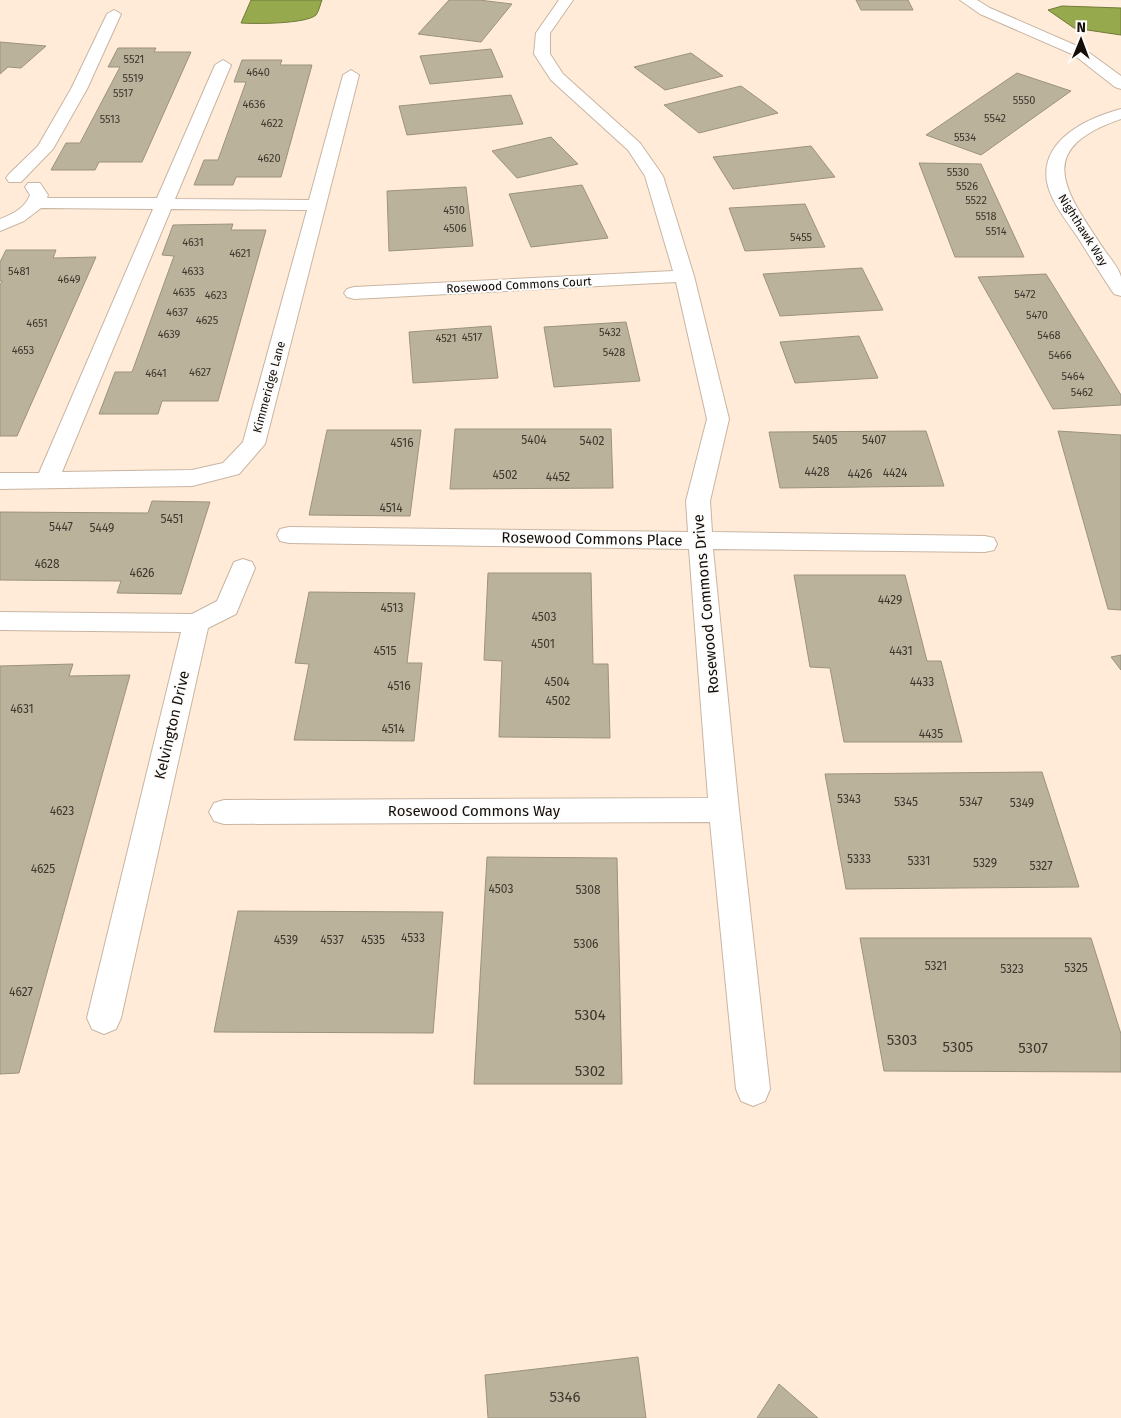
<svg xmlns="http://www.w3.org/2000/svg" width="1121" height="1418" viewBox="0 0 1121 1418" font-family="'Fira Sans',sans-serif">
<rect width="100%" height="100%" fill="#ffebd8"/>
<path fill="#97a94d" stroke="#707a38" d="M251 0H322C320 5 319 11 316 15 306 24 255 24 241 23Z
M1062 6 1121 8V35L1074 28 1048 10Z"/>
<path fill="#bab29b" stroke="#9b937d" d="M449 0H479L512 4 481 42 418 34Z
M856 0H908L913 10H861Z
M0 42 46 46 21 68 8 67 0 74Z
M118 48H156L154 52H191L142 162H99L95 170H51L66 143H80L120 67H108Z
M491 49 503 77 430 84 420 56Z
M691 53 723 76 665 90 634 67Z
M242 60H282L280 65H312L281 177H236L233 185H194L204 160H218L246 82H234Z
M1017 73 1071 91 981 155 926 135Z
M741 86 778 113 699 133 664 105Z
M511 95 523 124 407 135 399 106Z
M551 137 578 164 517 178 492 151Z
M811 146 835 177 733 189 713 157Z
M919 163 981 164 1024 257H955Z
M582 185 608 238 531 247 509 194Z
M466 187 473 246 389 251 387 191Z
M805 204 825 247 745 251 729 208Z
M233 224 231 230H266L218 401H162L158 414H99L115 372H132L174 256 162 255 173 225Z
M6 250H56L53 258 96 257 17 436H0V285L2 281H0V262Z
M862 268 883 310 780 316 763 274Z
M1046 274 1121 395V405L1053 409 978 277Z
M626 322 640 381 554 387 544 327Z
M491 326 498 378 413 383 409 332Z
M859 336 878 378 795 383 780 342Z
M455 429H611L613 488 450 489Z
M327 430H421L410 516 309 515Z
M926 431 944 486 780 488 769 432Z
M1058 431 1121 435V610L1108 609Z
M152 501 210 502 181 594 117 593 121 581 0 580V512L148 513Z
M488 573H591L593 664H608L610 738 499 737 502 661 484 660Z
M794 575H905L927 661H941L962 742H844L830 668 810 667Z
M309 592 415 593 407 663H422L414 741 294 740 309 664 295 663Z
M1121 655V670L1111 657Z
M73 664 69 676 130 675 19 1073 0 1074V666Z
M1042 772 1079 887 846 889 825 774Z
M487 857 617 858 622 1084H474Z
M238 911 443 912 433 1033 214 1032Z
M860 938H1091L1121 1034V1072L884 1071Z
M638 1357 646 1418H488L485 1375Z
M779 1384 818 1418H757Z"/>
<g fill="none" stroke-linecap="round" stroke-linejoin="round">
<g stroke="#c8b5a3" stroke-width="2">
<path id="minor" d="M559 0H573L550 33V54L563 74 640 143 663 176 694 276 729 419 710 501 712 532 985 536 994 538 997 544 994 550 985 552 713 549 739 810 770 1089 765 1101 753 1106 741 1101 736 1089 710 822 224 824 214 821 209 812 214 803 224 800 708 798 689 549 289 543 280 541 277 535 280 529 289 527 688 532 686 501 707 419 676 282 354 299 347 297 344 293 347 289 354 287 673 271 645 176 628 150 551 80 534 54 536 33Z
M960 0H977L990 8 1084 49 1121 76V89L1115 87 1074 55 980 14Z
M114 10 121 14 87 89 53 149 21 182H9L6 178 9 174 38 146 71 89 107 14Z
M223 60 231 65 175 199 309 200 343 75 351 70 359 75 265 444 239 474 192 486 0 489V473H39L153 209 41 208 24 221 0 231V219C13 214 25 208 30 195L25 187 28 183H40L48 195 47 198H157L215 65ZM171 209 307 210 243 442 223 463 192 470 62 472Z
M1121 109V119C1030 150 1067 193 1105 251 1110 258 1119 268 1121 277 1121 283 1121 290 1121 296L1114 294C1101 275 1089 255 1077 236 1066 220 1051 202 1047 182 1040 140 1087 118 1121 109Z
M243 559 252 562 255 568 236 614 208 628 121 1018 116 1029 104 1034 92 1029 87 1018 181 632 0 630V612L192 614 217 601 234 562Z"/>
</g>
<use href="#minor" fill="#fff" fill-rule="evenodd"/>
</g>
<g text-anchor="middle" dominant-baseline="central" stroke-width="4" stroke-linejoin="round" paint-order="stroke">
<g font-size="11" fill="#3e372d">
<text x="134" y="59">5521</text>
<text x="258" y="72">4640</text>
<text x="133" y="78">5519</text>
<text x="123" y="93">5517</text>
<text x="1024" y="100">5550</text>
<text x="254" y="104">4636</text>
<text x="995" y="118">5542</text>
<text x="110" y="119">5513</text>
<text x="272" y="123">4622</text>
<text x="965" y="137">5534</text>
<text x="269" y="158">4620</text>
<text x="958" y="172">5530</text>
<text x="967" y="186">5526</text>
<text x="976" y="200">5522</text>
<text x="454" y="210">4510</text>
<text x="986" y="216">5518</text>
<text x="455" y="228">4506</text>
<text x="996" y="231">5514</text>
<text x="801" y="237">5455</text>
<text x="193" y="242">4631</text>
<text x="240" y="253">4621</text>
<text x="19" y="271">5481</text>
<text x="193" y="271">4633</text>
<text x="69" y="279">4649</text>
<text x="184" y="292">4635</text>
<text x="1025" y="294">5472</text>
<text x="216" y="295">4623</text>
<text x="177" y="312">4637</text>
<text x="1037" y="315">5470</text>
<text x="207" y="320">4625</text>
<text x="37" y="323">4651</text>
<text x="610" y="332">5432</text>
<text x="169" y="334">4639</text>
<text x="1049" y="335">5468</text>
<text x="472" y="337">4517</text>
<text x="446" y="338">4521</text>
<text x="23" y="350">4653</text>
<text x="614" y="352">5428</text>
<text x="1060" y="355">5466</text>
<text x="200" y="372">4627</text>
<text x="156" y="373">4641</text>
<text x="1073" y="376">5464</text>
<text x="1082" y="392">5462</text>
</g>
<g font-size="12" fill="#150e08" stroke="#fcfcfc">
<text transform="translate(1083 230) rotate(58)">Nighthawk Way</text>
<text transform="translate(519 285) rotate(-3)">Rosewood Commons Court</text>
<text transform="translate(269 387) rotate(-75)">Kimmeridge Lane</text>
</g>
<g font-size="12" fill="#3e372d">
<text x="534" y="440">5404</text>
<text x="825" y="440">5405</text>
<text x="874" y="440">5407</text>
<text x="592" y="441">5402</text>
<text x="402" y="443">4516</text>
<text x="817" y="472">4428</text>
<text x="895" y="473">4424</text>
<text x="860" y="474">4426</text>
<text x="505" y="475">4502</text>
<text x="558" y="477">4452</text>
<text x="391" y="508">4514</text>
<text x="172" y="519">5451</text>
<text x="61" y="527">5447</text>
<text x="102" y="528">5449</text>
<text x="47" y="564">4628</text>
<text x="142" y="573">4626</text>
<text x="890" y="600">4429</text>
<text x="392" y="608">4513</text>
<text x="544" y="617">4503</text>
<text x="543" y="644">4501</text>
<text x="385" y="651">4515</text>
<text x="901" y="651">4431</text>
<text x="557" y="682">4504</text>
<text x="922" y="682">4433</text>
<text x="399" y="686">4516</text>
<text x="558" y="701">4502</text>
<text x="22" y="709">4631</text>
<text x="393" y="729">4514</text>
<text x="931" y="734">4435</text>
<text x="849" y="799">5343</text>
<text x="906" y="802">5345</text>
<text x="971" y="802">5347</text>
<text x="1022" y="803">5349</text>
<text x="62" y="811">4623</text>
<text x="859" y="859">5333</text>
<text x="919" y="861">5331</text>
<text x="985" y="863">5329</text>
<text x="1041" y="866">5327</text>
<text x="43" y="869">4625</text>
<text x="501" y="889">4503</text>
<text x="588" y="890">5308</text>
<text x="413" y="938">4533</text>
<text x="286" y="940">4539</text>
<text x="332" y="940">4537</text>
<text x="373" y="940">4535</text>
<text x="586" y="944">5306</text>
<text x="936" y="966">5321</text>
<text x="1076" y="968">5325</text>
<text x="1012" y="969">5323</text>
<text x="21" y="992">4627</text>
</g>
<g font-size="15" fill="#150e08" stroke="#fcfcfc">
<text transform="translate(592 539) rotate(1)">Rosewood Commons Place</text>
<text transform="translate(706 604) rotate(-95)">Rosewood Commons Drive</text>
<text transform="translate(172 725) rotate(-77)">Kelvington Drive</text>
<text x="474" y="811">Rosewood Commons Way</text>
</g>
<g font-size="15" fill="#3e372d">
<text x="590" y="1015">5304</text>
<text x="902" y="1040">5303</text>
<text x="958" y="1047">5305</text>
<text x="1033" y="1048">5307</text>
<text x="590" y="1071">5302</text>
<text x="565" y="1397">5346</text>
</g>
</g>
<g transform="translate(1081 40) rotate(1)" stroke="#fcfcfc" stroke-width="4" paint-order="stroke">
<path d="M0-4L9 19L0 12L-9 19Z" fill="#150e08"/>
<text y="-8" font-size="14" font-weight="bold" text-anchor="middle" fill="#150e08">N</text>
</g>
</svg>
